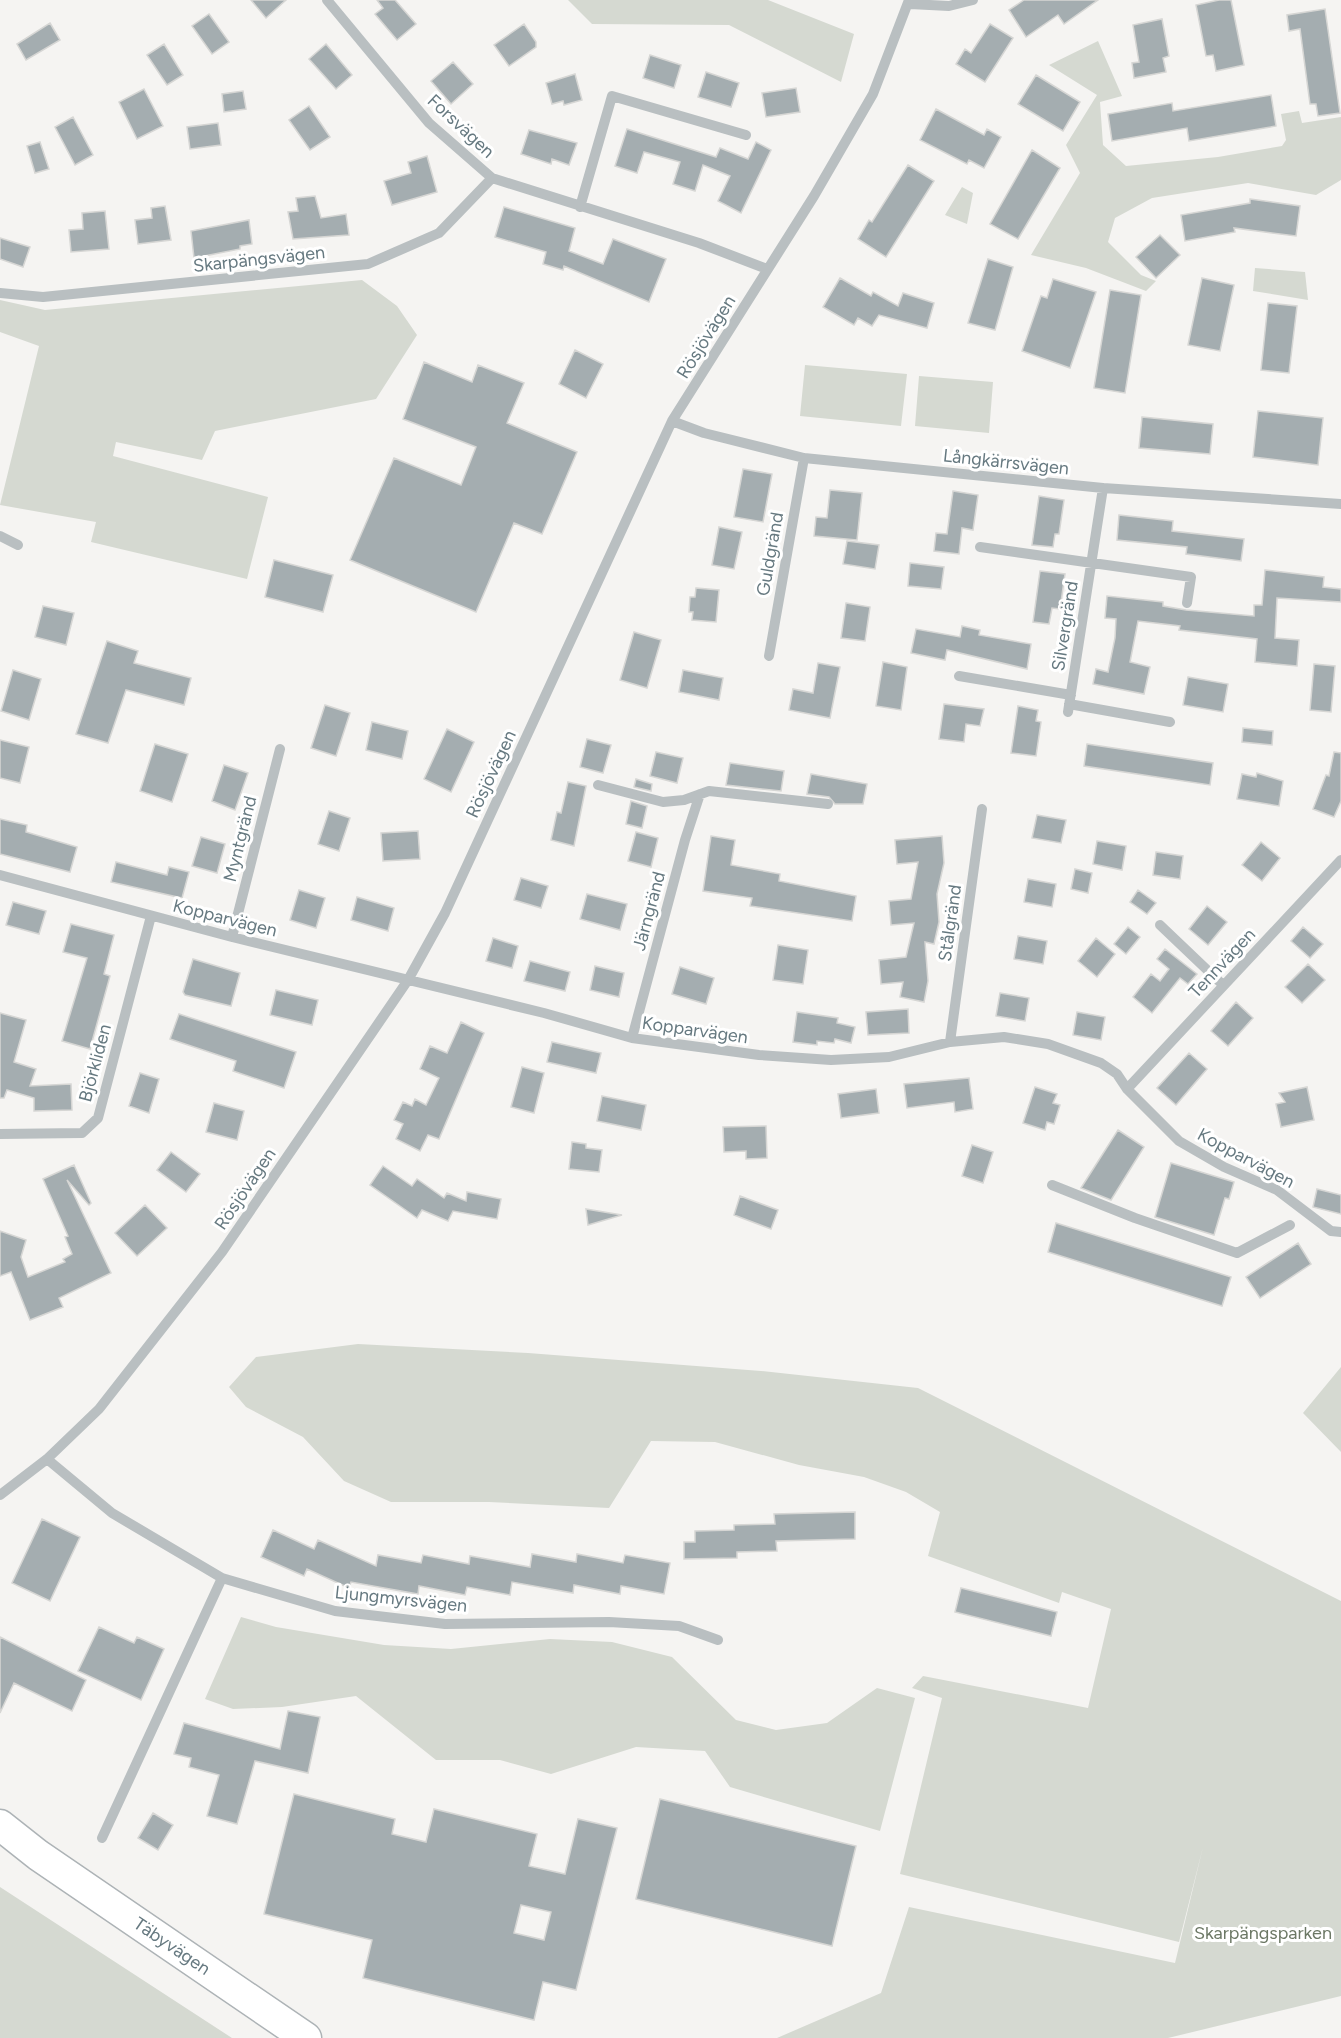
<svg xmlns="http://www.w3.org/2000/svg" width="1341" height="2038" viewBox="0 0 1341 2038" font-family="Figtree,sans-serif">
<rect width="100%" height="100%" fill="#f5f4f2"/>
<path fill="#d5d9d1" d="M568 0H768L854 34 841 82 729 25 592 24Z
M1098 41 1122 96 1100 102 1103 145 1126 166 1218 157 1282 146 1286 140 1281 114 1299 111 1302 123 1341 117V180L1316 195 1248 183 1152 198 1115 218 1108 242 1141 275 1156 281 1146 291 1086 268 1031 255 1080 173 1066 145 1097 95 1049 65Z
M962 187 973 193 967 224 945 215Z
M1255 268 1305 272 1308 300 1253 291Z
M362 280 397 306 417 335 376 399 215 431 202 460 116 442 113 456 268 497 247 579 91 542 96 522 0 505 39 346 0 332V300L45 310Z
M805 365 907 374 901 426 800 416Z
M919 376 993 382 989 433 915 426Z
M358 1344 528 1353 761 1371 918 1388 1341 1601V1996L1168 2038H777L881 1993 909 1907 1175 1963 1203 1847 1179 1942 900 1874 942 1698 912 1688 923 1676 1088 1708 1111 1609 1062 1592 1059 1603 928 1556 940 1512 906 1492 864 1477 799 1465 715 1442 651 1441 609 1508 489 1502H391L344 1481 303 1437 246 1407 229 1387 256 1357Z
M1341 1367V1452L1303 1413Z
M241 1617 276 1627 384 1645 451 1649 550 1639 612 1642 672 1657 736 1720 776 1730 827 1723 877 1688 915 1698 880 1831 730 1787 705 1751 636 1747 551 1774 500 1760H436L356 1696 282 1707 233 1709 205 1699Z
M0 1887 232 2038H0Z"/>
<path fill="#a4adb0" stroke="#d6d6d4" stroke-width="1.5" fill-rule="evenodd" d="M251 0H286L266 18Z
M377 0H395L416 24 397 40 375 14 383 8Z
M1024 0H1098L1064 24 1058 15 1026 37 1009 10Z
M1219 0H1231L1244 65 1216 71 1213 55 1206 56 1196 5Z
M1325 9 1340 113 1318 116 1316 104H1310L1300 29 1289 31 1287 15Z
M209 14 229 42 212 54 192 26Z
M1162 19 1169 56 1163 58 1166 72 1134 78 1132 63 1139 62 1133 25Z
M50 23 60 40 26 60 17 44Z
M524 24 536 42V47L509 66 494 45Z
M990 24 1013 38 985 82 956 64 965 49 971 53Z
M164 44 183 75 167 85 147 55Z
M326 44 352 75 336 89 309 59Z
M650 55 681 65 674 88 643 78Z
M453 62 473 84 451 104 431 81Z
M706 72 739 83 731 107 698 97Z
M575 74 582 100 564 105 563 101 552 104 546 83Z
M1036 75 1080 102 1063 131 1018 104Z
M796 88 800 112 766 117 762 93Z
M144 89 163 126 137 139 119 102Z
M243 91 246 109 224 112 222 94Z
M1271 95 1276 126 1189 141 1187 128 1112 141 1108 114 1172 103 1173 111Z
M309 106 330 137 310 150 289 120Z
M936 109 984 135 987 129 1001 137 984 168 969 160 967 164 920 140Z
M73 117 93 155 75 165 55 127Z
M218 123 221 145 190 149 187 127Z
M627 129 716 157 720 148 748 159 756 142 771 150 741 213 718 201 730 176 703 165 695 191 673 184 680 162 644 152 637 173 615 166Z
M529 130 577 143 569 165 552 159 551 164 521 154Z
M40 142 49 169 35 173 27 146Z
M1032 150 1060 168 1018 239 990 224Z
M427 156 437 192 392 205 384 181 411 173 408 162Z
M908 165 934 181 886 257 858 239 869 220 872 222Z
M315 196 321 218 346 214 349 235 293 239 288 212 298 211 296 198Z
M1250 199 1300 206 1296 236 1234 228 1235 232 1185 241 1181 215 1250 203Z
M165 206 171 240 138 244 135 220 152 218 151 208Z
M504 207 575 228 569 251 603 264 613 239 666 259 649 302 564 266 563 270 543 264 546 252 495 237Z
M105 211 109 249 71 252 69 230 83 229 82 213Z
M249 220 252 244 240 246V249L194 258 191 231Z
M1160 235 1180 255 1156 278 1136 257Z
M0 238 30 247 23 267 0 259Z
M988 259 1013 267 995 330 968 323Z
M840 278 871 296 873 292 898 306 903 293 934 303 927 328 879 315 872 326 858 318 854 325 823 307Z
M1202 278 1234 285 1220 351 1188 345Z
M1053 279 1096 292 1070 368 1022 351 1041 296 1047 298Z
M1110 290 1141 295 1125 393 1094 388Z
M1268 303 1297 306 1289 373 1261 370Z
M575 350 603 364 586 398 559 384Z
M424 362 472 382 478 365 524 383 507 423 577 452 542 534 514 523 476 612 350 560 394 458 461 485 476 447 403 419Z
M1258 411 1323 418 1318 465 1253 457Z
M1142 417 1213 424 1210 454 1139 448Z
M743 469 772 474 763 522 734 517Z
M830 490 862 493 857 540 814 536 816 517 827 518Z
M953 491 978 495 973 530 962 528 959 554 934 551 936 533 947 534Z
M1039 496 1064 500 1059 534H1055L1053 547 1032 545Z
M1119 515 1173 521 1172 531 1244 539 1241 561 1186 554 1187 547 1117 540Z
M719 527 742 532 734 569 712 565Z
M847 541 879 545 875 569 843 564Z
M274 560 333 575 323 612 265 597Z
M910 563 944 567 941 589 908 586Z
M1265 570 1324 577 1323 587 1341 589V602L1277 598 1275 638 1299 640 1297 666 1255 662 1257 639 1179 630 1180 626 1138 621 1130 662 1150 667 1144 694 1093 684 1096 669 1108 672 1115 638 1116 619 1105 618 1107 596 1163 602V606L1186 610 1254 616V605H1262Z
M1040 571 1065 574 1060 609 1052 608 1049 624 1033 622Z
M696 588 719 590 716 622 692 620 693 612H689L690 597H695Z
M846 603 870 607 865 641 841 638Z
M43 606 74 613 66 645 35 637Z
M962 626 980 630 979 635 1031 644 1027 669 947 650 945 660 911 653 916 629 960 637Z
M634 632 661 640 647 688 620 680Z
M107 641 138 651 134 663 191 678 184 705 126 690 108 743 76 734Z
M883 662 907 667 901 710 876 706Z
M818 663 840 667 830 718 789 710 793 689 813 693Z
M1314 664 1335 666 1331 712 1310 710Z
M13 670 41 679 29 720 1 711Z
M683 670 723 678 719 700 679 692Z
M1188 677 1228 684 1223 712 1183 705Z
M944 704 984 709 980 726 966 724 964 742 939 739Z
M325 705 350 713 336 756 311 748Z
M1018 706 1038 710 1036 721 1041 722 1036 756 1011 753Z
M372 722 408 731 402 759 366 750Z
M1243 728 1273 731 1272 745 1242 742Z
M447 729 474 742 451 792 424 779Z
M587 739 611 745 603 773 580 767Z
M0 740 29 747 20 783 0 778Z
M155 744 188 754 172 802 140 791Z
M1087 744 1213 763 1210 785 1084 766Z
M656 752 683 758 677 783 650 776Z
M1334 752 1341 753V801L1334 817 1313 809 1326 775 1329 776Z
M730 763 784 771 781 791 726 785Z
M224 765 248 773 235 810 212 801Z
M1257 773 1283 781 1279 806 1237 799 1242 774 1256 777Z
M811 774 867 784 863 804H835L829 797 807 794Z
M636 779 652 784 651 791 634 787Z
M568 782 586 786 574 846 551 840 557 812 561 813Z
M631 801 647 806 642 828 626 824Z
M329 811 350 818 339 851 318 844Z
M1037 815 1066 820 1061 843 1032 838Z
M0 819 27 825 26 832 77 847 70 872 0 854Z
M418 831 420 859 383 861 381 833Z
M636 832 658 838 651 867 628 861Z
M711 836 735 840 731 865 780 874 779 881 856 896 852 921 750 906 752 898 703 891Z
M942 836 944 863 937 894 939 922 934 944 925 942 928 981 924 1002 900 997 903 982 881 984 879 960 906 957 914 923 891 925 889 901 911 899 918 862 897 864 895 840Z
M201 837 225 844 217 873 192 866Z
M1097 841 1126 846 1122 870 1093 864Z
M1261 842 1280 858 1262 881 1242 865Z
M1156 852 1183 856 1180 879 1153 875Z
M116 862 167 875 169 867 189 872 182 898 111 882Z
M1075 869 1092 873 1088 893 1071 889Z
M521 878 548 886 541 908 514 900Z
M1028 879 1056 884 1052 907 1024 902Z
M299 890 325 898 316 928 290 920Z
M1138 890 1156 903 1147 914 1130 902Z
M587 894 627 904 620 930 580 919Z
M357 897 394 908 388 931 351 920Z
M13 902 46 911 39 934 6 925Z
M1207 906 1227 922 1208 945 1189 929Z
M71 924 114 935 104 974 110 976 90 1049 62 1041 87 958 63 952Z
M1128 927 1140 937 1126 954 1114 944Z
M1303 927 1323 944 1310 958 1291 941Z
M1018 936 1047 941 1043 964 1014 959Z
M493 938 518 946 512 968 486 961Z
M1096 938 1115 954 1097 977 1078 961Z
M778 945 808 950 803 984 773 980Z
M1165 949 1197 974 1188 984 1180 978 1152 1013 1133 997 1151 974 1160 981 1169 969 1157 959Z
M193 959 240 973 231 1006 185 995 183 992Z
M530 961 570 972 565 991 524 981Z
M1308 964 1325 980 1302 1003 1285 987Z
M595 966 624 973 619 997 590 990Z
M680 967 714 978 706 1004 672 994Z
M276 990 318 1000 312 1025 270 1015Z
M1000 993 1029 998 1025 1021 996 1016Z
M1236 1002 1253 1018 1228 1046 1211 1031Z
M908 1009 909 1033 868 1035 866 1012Z
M797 1012 838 1018 837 1023 855 1027 851 1043 835 1039 834 1043 817 1041V1045L793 1042Z
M1077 1012 1105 1017 1101 1040 1073 1035Z
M0 1013 26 1020 14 1062 36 1069 30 1086 71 1084 72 1110 34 1111V1098L7 1090 4 1098H0Z
M179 1014 296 1052 284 1088 233 1071 236 1061 170 1039Z
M461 1022 484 1033 439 1139 428 1135 420 1151 396 1139 403 1124 394 1120 403 1102 412 1106 415 1099 426 1105 439 1078 420 1069 430 1046 447 1053Z
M552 1042 601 1053 596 1073 547 1062Z
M1189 1053 1207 1069 1176 1105 1157 1088Z
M522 1067 544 1073 534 1113 511 1107Z
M140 1073 159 1079 149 1113 129 1106Z
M969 1078 973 1109 955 1112 954 1102 907 1108 904 1084Z
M1035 1087 1057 1094 1053 1103 1060 1105 1054 1124 1047 1122 1045 1130 1023 1123Z
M1307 1087 1314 1120 1281 1127 1276 1104 1285 1102 1279 1093Z
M876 1089 879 1113 841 1118 838 1094Z
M602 1096 646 1105 641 1130 597 1121Z
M214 1103 244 1111 237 1140 206 1132Z
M766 1126 767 1158 746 1159V1151L724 1152 723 1127Z
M1118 1130 1144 1147 1111 1200 1081 1188Z
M572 1142 586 1144V1148L602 1150 599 1172 569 1169Z
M972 1145 993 1152 983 1183 962 1176Z
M171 1152 200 1174 186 1192 157 1170Z
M1171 1163 1234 1182 1229 1199 1225 1198 1214 1235 1155 1217Z
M74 1165 91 1203 89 1205 67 1180 111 1273 59 1298 63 1307 30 1320 11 1272 0 1276V1231L26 1240 21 1257 28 1277 65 1262 63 1259 72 1254 65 1237 68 1236 43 1179Z
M383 1166 412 1186 417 1179 444 1198 447 1193 466 1201 467 1192 501 1199 497 1219 453 1211 448 1221 422 1210 417 1218 370 1185Z
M1317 1189 1341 1195V1214L1313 1207Z
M740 1196 778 1210 771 1229 734 1215Z
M145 1205 167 1228 137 1256 115 1233Z
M586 1209 622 1215 588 1225Z
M1056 1223 1231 1277 1222 1306 1048 1252Z
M1298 1243 1311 1264 1260 1298 1246 1277Z
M855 1512V1539L776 1541 777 1551 737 1552V1558L684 1559V1542H695V1531L734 1530V1525L775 1524 774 1514Z
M42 1519 80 1537 50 1601 12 1583Z
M273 1530 314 1549 318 1540 376 1566 378 1555 421 1563 423 1555 469 1564 470 1556 530 1567 532 1554 576 1562 577 1554 623 1563 625 1555 670 1563 664 1594 621 1586 620 1594 574 1585 573 1593 512 1582 510 1595 467 1587 465 1595 419 1586 418 1594 351 1582 349 1588 307 1569 304 1576 261 1557Z
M961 1588 1057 1612 1051 1636 955 1612Z
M99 1627 134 1643 137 1637 164 1649 141 1700 78 1671Z
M0 1637 86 1680 72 1711 14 1683 0 1713Z
M288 1711 320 1717 308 1773 255 1761 237 1824 207 1816 219 1775 189 1767 191 1758 174 1754 184 1723 280 1749Z
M294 1794 395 1819 392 1834 426 1842 434 1809 537 1834 529 1866 565 1874 578 1819 617 1828 576 1990 543 1982 534 2020 363 1978 372 1940 264 1914ZM521 1905 551 1912 544 1940 514 1933Z
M660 1799 856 1846 832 1946 636 1899Z
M153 1813 173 1825 158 1850 138 1838Z"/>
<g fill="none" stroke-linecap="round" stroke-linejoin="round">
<g stroke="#adb3b6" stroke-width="33">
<path id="major" d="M0 1825 38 1855 306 2038"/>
</g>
<path stroke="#b9bfc1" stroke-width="10" d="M327 0 429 123 492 178 699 243 767 269
M910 4 949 6 973 0
M580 207 612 96 746 135
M0 293 43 297 368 264 439 233 492 178
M672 421 704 433 804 458 1103 488 1341 504
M0 536 18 545
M980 547 1191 577 1187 603
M769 656 804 458
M959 676 1071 695
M1069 704 1170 722
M1068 712 1103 488
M598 785 663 802 684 800 709 791 828 804
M0 875 232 937 544 1013 632 1038 759 1055 831 1060 889 1057 950 1042 1004 1037 1048 1044 1101 1063 1117 1074 1127 1089 1179 1141 1224 1167 1277 1190 1331 1231 1341 1232
M1160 925 1223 985
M232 937 280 749
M632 1038 685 840 700 794
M950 1042 982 809
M1127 1089 1341 860
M0 1134 82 1133 98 1118 151 916
M1052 1185 1135 1218 1237 1253 1290 1225
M47 1459 112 1513 222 1578 335 1611 445 1624 609 1622 679 1626 718 1640
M0 1495 47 1459 99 1409 222 1252 408 980 445 913 672 421 814 196 873 94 909 0
M102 1838 222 1578"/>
<use href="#major" stroke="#fff" stroke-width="30"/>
</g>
<g text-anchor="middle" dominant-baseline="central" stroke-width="6" stroke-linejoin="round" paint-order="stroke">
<g font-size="18" fill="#667980" stroke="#fff">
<text transform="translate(461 126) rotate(43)">Forsvägen</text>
<text transform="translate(259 259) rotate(-6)">Skarpängsvägen</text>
<text transform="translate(706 337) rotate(-58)">Rösjövägen</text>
<text transform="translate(1006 462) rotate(6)">Långkärrsvägen</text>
<text transform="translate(770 554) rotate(-80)">Guldgränd</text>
<text transform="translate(1065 626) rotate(-81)">Silvergränd</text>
<text transform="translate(491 774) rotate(-65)">Rösjövägen</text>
<text transform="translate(240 839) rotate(-76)">Myntgränd</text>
<text transform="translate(649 911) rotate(-75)">Järngränd</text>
<text transform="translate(225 918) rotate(14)">Kopparvägen</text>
<text transform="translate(950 923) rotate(-82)">Stålgränd</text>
<text transform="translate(1222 963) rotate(-47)">Tennvägen</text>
<text transform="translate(695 1030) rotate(8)">Kopparvägen</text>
<text transform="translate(95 1063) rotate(-75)">Björkliden</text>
<text transform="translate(1246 1158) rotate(28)">Kopparvägen</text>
<text transform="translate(245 1189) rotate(-56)">Rösjövägen</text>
<text transform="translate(401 1599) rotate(6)">Ljungmyrsvägen</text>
<text transform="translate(172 1946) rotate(34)">Täbyvägen</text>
</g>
<g font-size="18" fill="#6c7865" stroke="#fff">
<text x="1263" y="1933">Skarpängsparken</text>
</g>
</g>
</svg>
